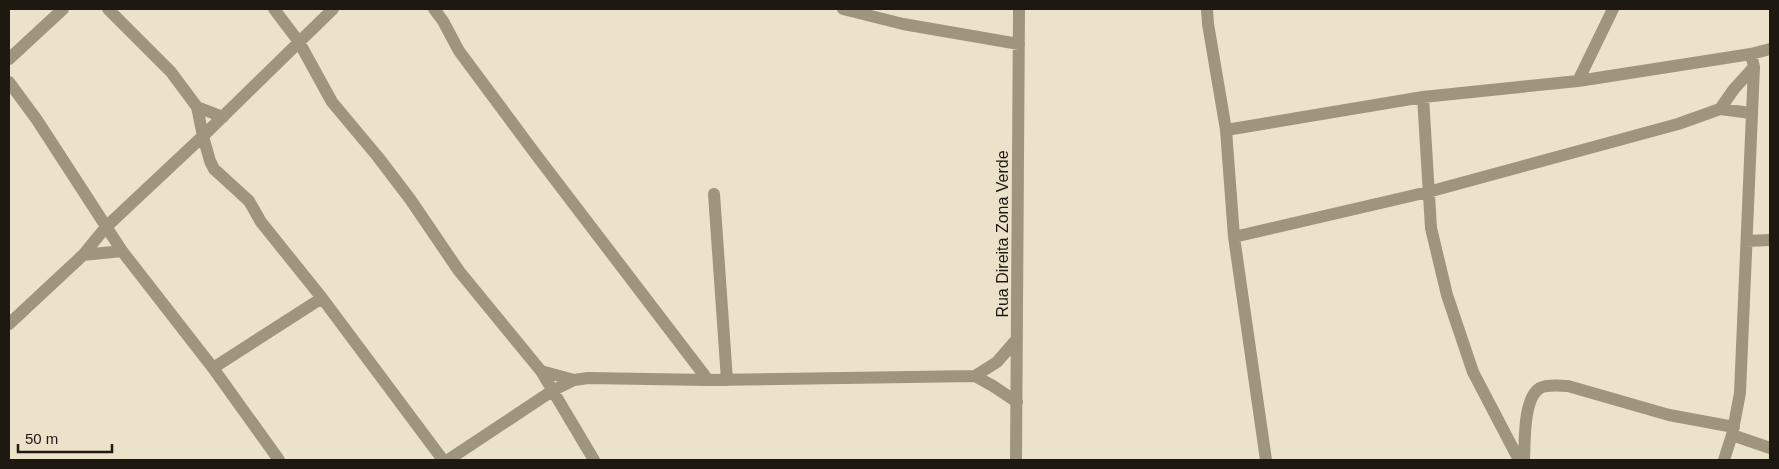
<svg xmlns="http://www.w3.org/2000/svg" width="1779" height="469" viewBox="0 0 1779 469" font-family="Helvetica,sans-serif">
<rect width="100%" height="100%" fill="#ece2ca"/>
<g fill="none" stroke-linecap="round" stroke-linejoin="round">
<path stroke="#9f957c" stroke-width="12" d="M108 9 171 72 197 107 203 136 210 161 214 169 249 201 261 222 322 298 443 460
M274 9 299 42 332 102 378 157 410 199 459 271 541 371 594 460
M434 9 443 21 459 51 537 156 708 380
M843 9 903 24 1019 44
M1207 9 1208 24 1226 130 1234 237 1266 460
M9 59 63 9
M1578 81 1613 9
M9 82 37 120 122 251 213 368 279 460
M1423 97 1431 228 1447 295 1473 372 1519 460
M197 107 223 117
M1720 109 1734 89 1754 67
M1226 130 1423 97 1578 81 1751 54 1770 49
M714 194 727 380
M1234 237 1428 192 1678 124 1720 109 1751 113
M1747 241 1770 240
M83 255 122 251
M9 324 83 255 106 227 203 136 333 9
M213 368 322 298
M541 371 574 380
M975 376 993 386 1017 402
M1732 435 1770 448
M448 460 552 391 574 380 588 378 708 380 975 376 997 362 1017 339
M1016 460 1019 9
M1524 460C1525 442 1523 398 1540 388 1548 384 1560 386 1568 386L1669 415 1734 427
M1724 460 1732 435 1740 393 1754 67 1751 54"/>
</g>
<g text-anchor="middle" dominant-baseline="central" stroke-width="4" stroke-linejoin="round" paint-order="stroke">
<g font-size="16" fill="#1d1911" stroke="#ece2ca">
<text transform="translate(1002 234) rotate(-90)">Rua Direita Zona Verde</text>
</g>
</g>
<rect width="1779" height="469" fill="none" stroke="#1d1911" stroke-width="20"/>
<path d="M18 444v8h94v-8" fill="none" stroke="#1d1911" stroke-width="2.5"/>
<text x="25" y="444" font-size="15" fill="#1d1911" stroke="#ece2ca" stroke-width="4" paint-order="stroke">50 m</text>
</svg>
